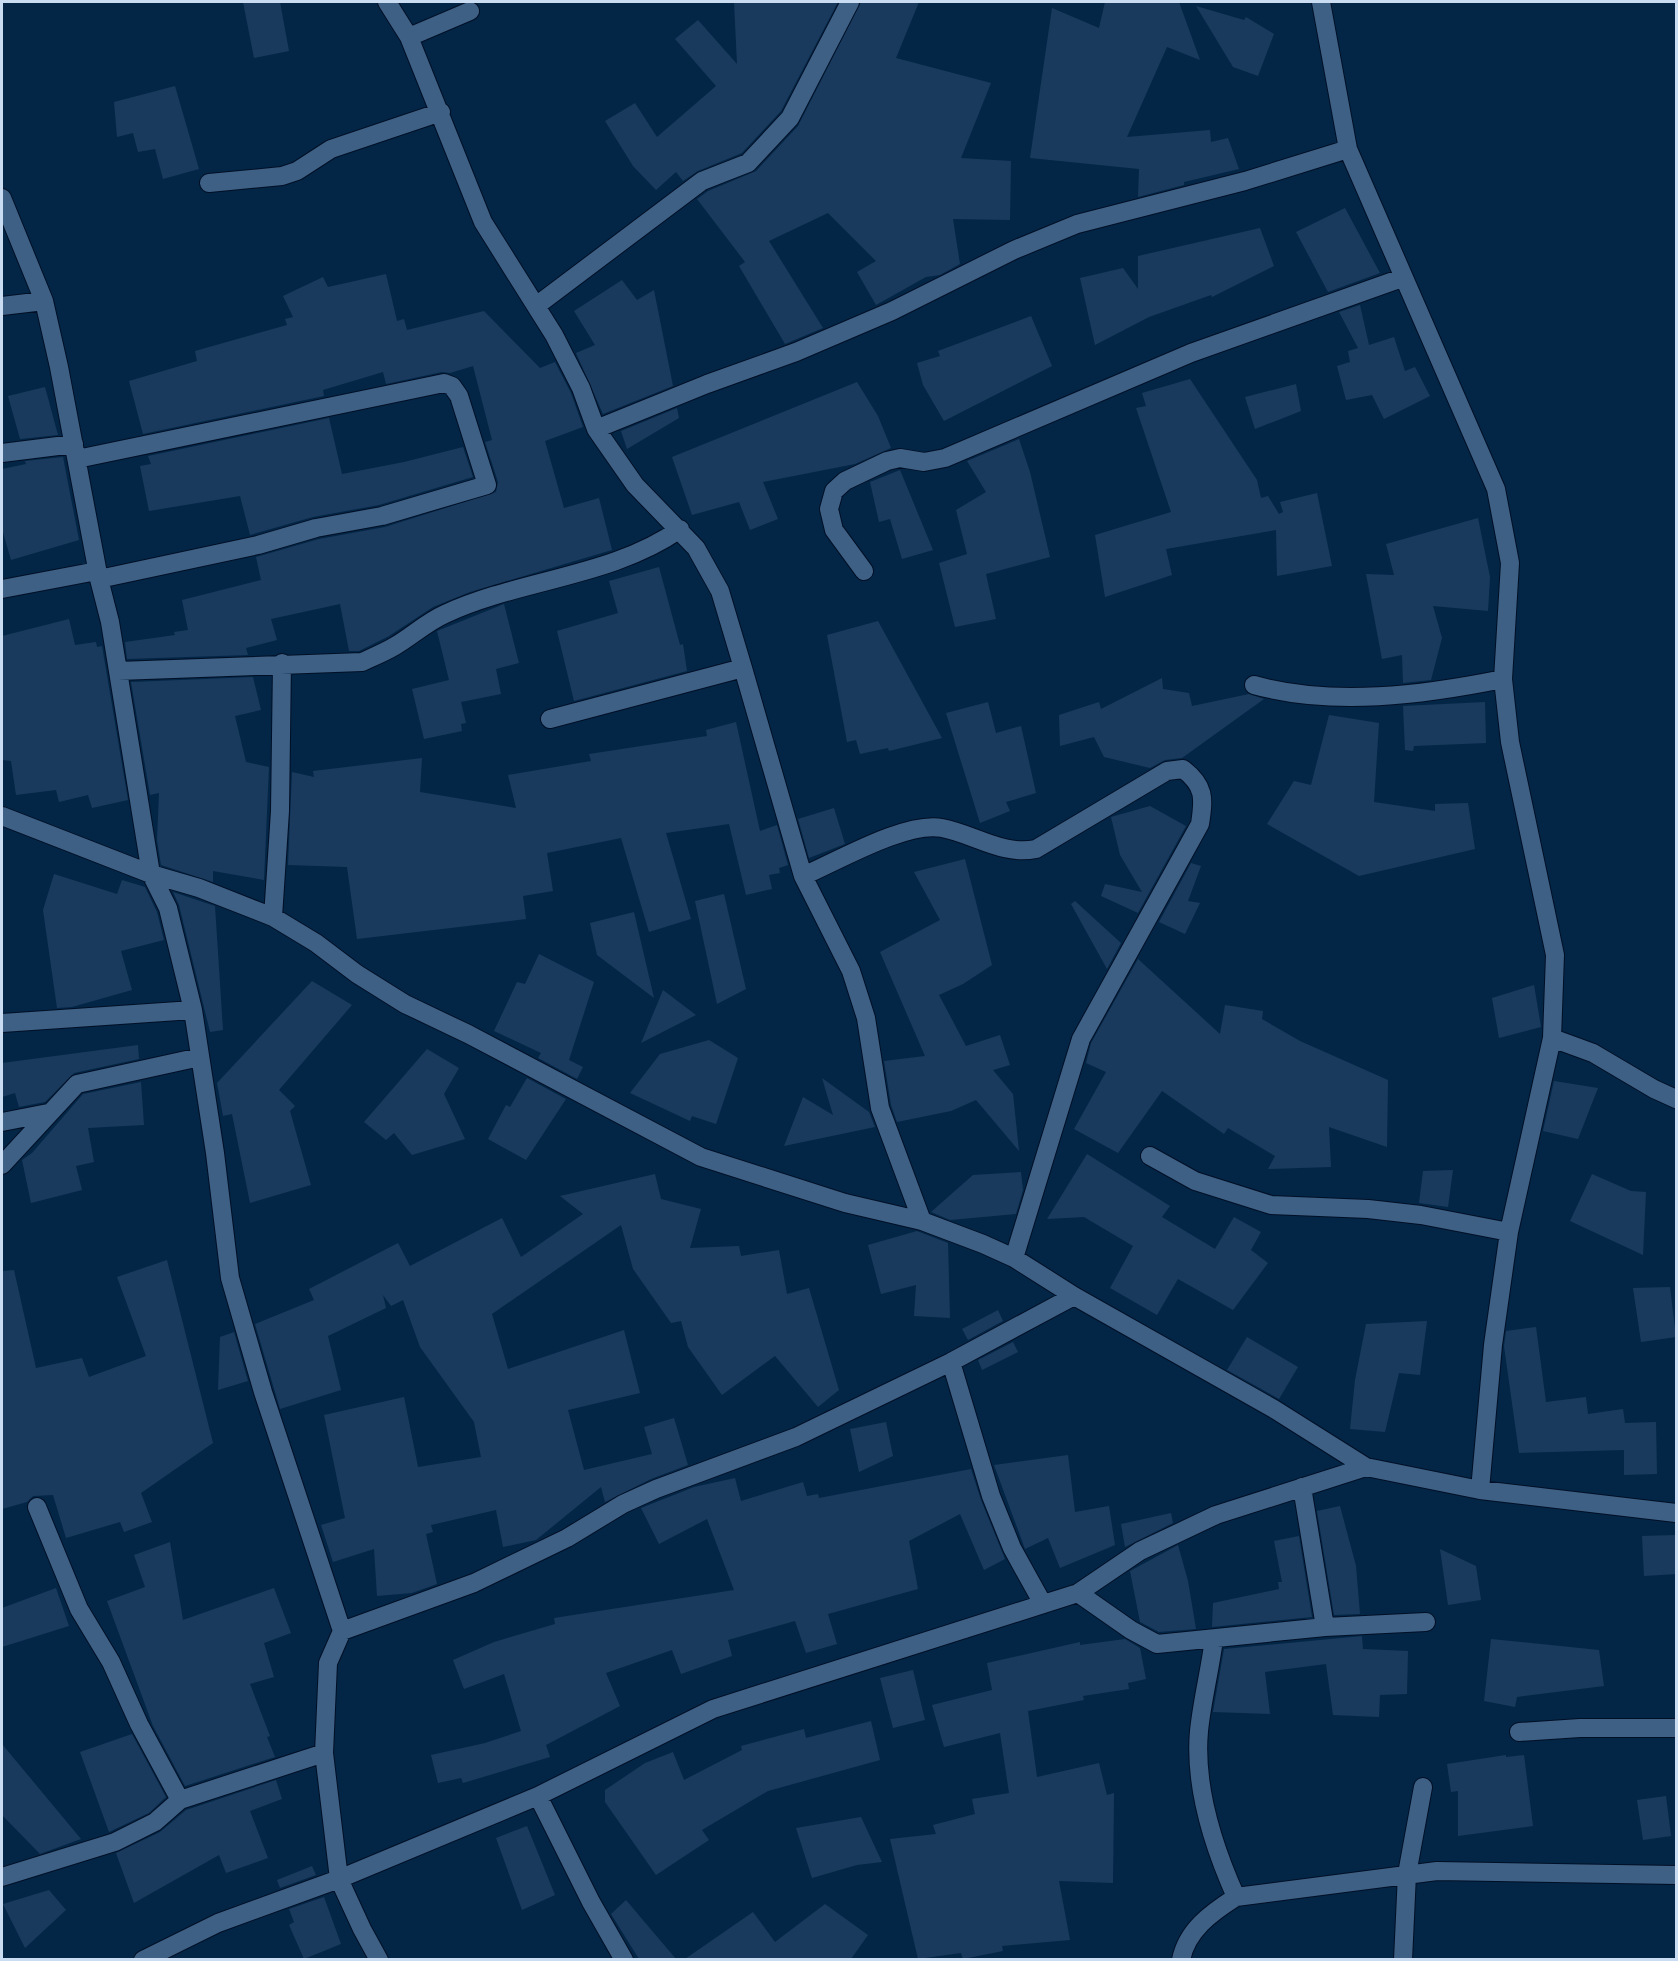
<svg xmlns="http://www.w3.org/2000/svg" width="1678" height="1961" viewBox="0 0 1678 1961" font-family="Figtree,sans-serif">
<rect width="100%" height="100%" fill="#042646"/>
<path fill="#193a5c" d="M243 2H280L289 51 254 58Z
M734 2H838L781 111 742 153 698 171 683 181 676 172 656 190 633 166 605 121 635 103 657 137 716 86 675 39 698 20 737 64Z
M861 2H919L896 58 991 83 961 158 1011 161 1010 220 953 219 960 264 940 275 926 277 876 305 857 272 876 261 828 213 769 241 823 328 785 344 739 266 745 262 697 199 708 191 756 171 798 126Z
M1105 2H1179L1200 60 1167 47 1127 137 1210 130 1211 142 1228 138 1239 169 1184 182V185L1138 197 1139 169 1030 158 1052 8 1099 28Z
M1196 6 1244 20 1246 17 1274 34 1258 76 1233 67Z
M175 86 199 169 163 179 155 149 138 152 133 133 117 137 114 102Z
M1345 208 1380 273 1328 292 1296 232Z
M1260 228 1274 266 1212 297 1211 295 1149 317 1095 345 1080 278 1123 268 1138 289V256Z
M386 274 397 321 404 319 407 330 484 311 540 368 555 362 571 393 583 427 545 441 564 508 599 498 612 550 470 592 433 607 389 636 359 651H349L340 604 271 619 277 640 246 648 248 655 127 659 125 642 175 635 174 632 188 630 182 600 261 580 256 557 319 539 385 527 496 492 498 482 485 442 492 440 473 366 450 373 442 372 386 384 383 372 323 390 324 396 143 434 129 381 197 361 195 351 287 325 285 319 293 317 283 296 323 277 328 287Z
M622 280 637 300 654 290 673 386 603 414 576 353 595 345 574 311Z
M1360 305 1369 345 1394 337 1405 371 1415 367 1430 396 1384 419 1372 395 1346 400 1337 366 1350 362 1348 351 1358 348 1339 312Z
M1031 316 1052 366 944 421 923 385 917 363 940 356 938 351Z
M1190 379 1257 480 1261 498 1268 496 1279 514 1283 512 1280 502 1317 493 1332 566 1277 576 1276 530 1166 549 1172 575 1105 597 1095 535 1171 512 1136 408 1146 406 1142 393Z
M857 382 878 416 891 448 855 464 763 482 778 519 750 530 739 502 692 515 672 457Z
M1296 384 1301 411 1255 429 1245 397Z
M45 387 58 435 20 439 8 396Z
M677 408 679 418 627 449 621 431Z
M329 418 342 474 404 462 463 447 473 477 379 505 313 517 250 535 240 496 149 511 140 466 151 464 148 456Z
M1019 439 1030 472 1050 557 986 574 996 619 955 627 939 563 967 554 956 510 986 492 967 461Z
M63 457 79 540 11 560 2 529V469L26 464 25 461Z
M900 470 933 550 902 559 890 519 879 522 870 482Z
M1478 518 1490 577 1488 611 1433 606 1442 638 1431 680 1403 683 1402 655 1382 659 1366 574 1394 575 1386 544Z
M659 567 680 645 683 644 687 671 574 701 557 631 618 613 609 581Z
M504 604 519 663 496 669 501 694 461 702 466 723 461 724 462 731 424 739 412 689 449 680 437 631Z
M69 619 75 645 96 642 97 647 102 646 128 800 92 808 88 795 59 802 56 790 16 795 11 761 2 760V636Z
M878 621 942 738 889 751 888 748 860 754 856 740 847 742 827 635Z
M253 677 261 710 235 716 246 762 269 767 264 880 213 871V882L161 865 157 840 159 793 150 795 131 682Z
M1162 678 1163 689 1189 693 1192 706 1249 694 1264 699 1182 758 1165 760 1150 768 1104 757 1094 737 1060 746 1059 715 1099 702 1101 709Z
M988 702 996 733 1021 726 1036 793 1006 802 1010 811 980 823 946 713Z
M1485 702 1486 743 1414 746 1413 751 1405 750 1403 706Z
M1329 715 1379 723 1374 802 1435 811V804L1468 803 1475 849 1359 876 1267 824 1294 781 1311 785Z
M736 722 760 831 777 825 788 865 779 868 780 873 769 875 772 889 746 895 729 824 666 833 691 919 649 932 621 838 547 853 553 891 523 896 526 919 357 939 347 867 288 865 292 772 314 777 313 771 422 758 420 792 516 808 508 775 591 761 589 754 707 736 706 730Z
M1150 806 1186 826 1138 913 1101 896 1105 884 1142 892 1120 855 1111 817Z
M834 808 845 844 809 858 798 819Z
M965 859 992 965 963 984 939 995 966 1046 1000 1035 1010 1065 993 1070 1013 1094 1019 1151 976 1100 951 1111 897 1122 891 1105 884 1061 925 1056 880 952 940 920 914 872Z
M1191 863 1201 866 1188 901 1200 903 1185 934 1159 922Z
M54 874 117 894 122 880 145 887 157 912 164 940 121 951 132 990 72 1007 57 1008 43 910Z
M173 892 215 906 223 1030 210 1032 179 905Z
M724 894 746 989 717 1004 695 901Z
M1075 901 1121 943 1107 969 1071 904Z
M634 912 654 998 597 955 590 923Z
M539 954 594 982 569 1060 583 1067 577 1079 538 1058 541 1053 494 1031 517 982 525 984Z
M1138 959 1220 1034 1225 1005 1263 1011 1262 1019 1300 1041 1388 1080 1387 1147 1329 1127 1331 1167 1268 1169 1275 1156 1228 1128 1224 1134 1162 1091 1118 1153 1074 1129 1106 1072 1086 1063 1091 1043Z
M312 981 352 1005 279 1090 295 1106 290 1111 311 1185 250 1203 232 1114 223 1116 217 1083Z
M1534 985 1541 1027 1499 1038 1492 998Z
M663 990 696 1015 641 1043Z
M709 1040 738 1058 716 1124 692 1116 690 1121 630 1093 660 1054Z
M138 1045 139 1059 74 1073 45 1102 19 1107 15 1093 2 1097V1063Z
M427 1049 459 1068 444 1094 465 1139 412 1155 394 1133 386 1140 364 1122Z
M527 1078 566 1099 526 1160 488 1139 506 1105 510 1107Z
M822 1078 869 1112 875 1127 784 1146 803 1097 833 1115Z
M1554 1081 1598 1088 1578 1139 1543 1131Z
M141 1082 144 1125 88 1128 94 1162 76 1166 82 1190 31 1203 22 1160 32 1153 83 1094Z
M1087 1154 1170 1206 1162 1217 1215 1249 1234 1217 1261 1232 1251 1250 1268 1263 1233 1310 1178 1279 1157 1315 1110 1288 1133 1246 1084 1217 1047 1219Z
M1453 1170 1448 1207 1419 1203 1423 1171Z
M1021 1172 1023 1190 1016 1214 950 1220 931 1212 973 1175Z
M655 1174 661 1199 701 1209 690 1248 739 1246 741 1256 779 1250 787 1294 809 1288 839 1390 818 1407 775 1356 722 1395 688 1347 681 1321 671 1323 633 1269 621 1225 492 1314 508 1369 624 1330 640 1393 568 1410 584 1470 652 1454 644 1427 674 1418 688 1465 651 1479 605 1502 601 1487 536 1540 503 1547 496 1510 431 1525 433 1532 426 1534 437 1584 412 1593 377 1596 374 1549 333 1562 321 1525 345 1518 324 1415 404 1397 418 1467 481 1457 474 1422 420 1347 403 1300 391 1306 383 1295 386 1308 328 1336 341 1390 280 1409 255 1324 314 1300 309 1289 398 1243 410 1266 502 1218 521 1257 583 1214 560 1196Z
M1592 1174 1631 1191 1646 1192 1643 1255 1570 1221Z
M917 1231 948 1243 950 1318 914 1316 916 1285 881 1294 868 1245Z
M167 1260 213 1443 141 1493 152 1522 124 1532 120 1522 66 1538 53 1495 33 1496 27 1502 2 1509V1271L14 1270 36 1368 82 1358 89 1377 146 1356 117 1277Z
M1670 1287 1676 1337 1641 1342 1633 1288Z
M998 1310 1003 1321 968 1340 962 1329Z
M1427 1321 1420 1375 1399 1373 1385 1432 1350 1429 1355 1380 1366 1324Z
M1536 1327 1546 1402 1586 1397 1588 1414 1623 1409 1625 1423 1656 1422 1657 1474 1624 1475V1450L1519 1453 1504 1346 1506 1331Z
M234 1332 248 1381 218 1390 220 1337Z
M1247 1337 1298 1367 1279 1399 1227 1370Z
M1013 1342 1018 1352 982 1370 978 1360Z
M886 1422 893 1456 859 1472 850 1429Z
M1068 1455 1075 1512 1109 1506 1115 1545 1060 1568 1048 1538 1025 1549 994 1465Z
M971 1469 981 1500 1005 1559 984 1570 960 1514 909 1541 918 1589 828 1614 837 1644 806 1653 795 1621 728 1640 732 1656 681 1674 672 1650 606 1673 620 1706 546 1745 550 1757 463 1783 461 1778 438 1783 431 1755 485 1743 521 1731 504 1674 464 1689 453 1660 494 1642 555 1624 554 1618 734 1590 707 1519 659 1544 641 1508 694 1487 735 1478 741 1501 803 1482 807 1496 818 1494 819 1498Z
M1340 1506 1356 1566 1360 1614 1334 1615 1317 1511Z
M1171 1513 1173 1523 1125 1547 1121 1524Z
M1675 1535 1677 1574 1644 1576 1642 1536Z
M1299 1536 1312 1617 1212 1627 1213 1603 1279 1589 1278 1582H1282L1274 1541Z
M170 1542 183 1620 274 1588 291 1633 264 1643 274 1677 250 1684 270 1736 267 1737 275 1757 185 1786 153 1726 107 1601 145 1587 134 1555Z
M1178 1545 1188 1581 1196 1629 1159 1632 1140 1622 1130 1571Z
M1440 1549 1476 1566 1481 1600 1448 1605Z
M56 1588 69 1626 2 1647V1608Z
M1362 1636 1363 1649 1408 1651 1407 1694 1380 1695 1379 1717 1333 1715 1326 1664 1265 1672 1270 1714 1213 1712 1224 1649Z
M1125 1639 1140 1648 1146 1679 1128 1683 1129 1689 1083 1696 1084 1700 1028 1711 1037 1777 1099 1763 1107 1795 1114 1793 1113 1883 1059 1881 1070 1940 1002 1946 1003 1951 963 1959 961 1953 918 1959 890 1839 936 1834 933 1825 975 1814 972 1799 1009 1793 1000 1733 944 1747 932 1705 992 1690 987 1663 1080 1642V1645Z
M1491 1639 1599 1650 1604 1686 1517 1697 1515 1707 1484 1701Z
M913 1670 925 1720 893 1728 880 1678Z
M871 1721 880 1760 768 1791 702 1830 709 1840 656 1875 605 1802V1790L645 1763 673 1752 684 1780 742 1750 741 1746 804 1729 806 1738Z
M132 1734 166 1797 149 1813 109 1832 80 1752Z
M2 1744 81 1839 40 1854 2 1815Z
M1506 1755V1757L1524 1755 1533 1826 1458 1836V1791L1451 1792 1447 1764Z
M276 1780 282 1799 250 1811 268 1858 226 1873 219 1855 134 1903 116 1853 160 1832 186 1810Z
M1666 1796 1671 1836 1643 1840 1637 1800Z
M861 1817 882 1862 857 1865 812 1878 796 1828Z
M527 1826 555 1895 522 1910 496 1838Z
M312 1866 316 1875 280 1888 277 1880Z
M49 1890 66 1910 25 1948 3 1904Z
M324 1897 341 1944 304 1959 289 1925 294 1922 289 1909Z
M626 1900 676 1959H639L611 1914Z
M825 1904 868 1935 851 1959H685L753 1912 775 1942Z"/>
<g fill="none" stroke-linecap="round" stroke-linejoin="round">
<g stroke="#000f26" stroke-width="20">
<path id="minor" d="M387 2 409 37 483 222 554 335 581 388 596 429 635 485 696 548 720 591 743 668 550 719
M1321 2 1348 149 1496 489 1510 563 1503 679 1510 742 1555 955 1552 1038 1509 1232 1493 1345 1480 1490
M409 37 470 11
M209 183 282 176 297 171 331 149 441 112
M2 198 44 301 59 367 99 579 110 622 151 874 168 908 193 1010 215 1153 230 1278 263 1392 342 1631 328 1663 324 1753 339 1879 362 1929 379 1960
M2 306 44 301
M536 306 702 181 748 163 790 118 850 2
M596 429 707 384 796 352 892 311 1014 250 1077 224 1245 181 1348 149
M2 453 74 444
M77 459 444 383 452 386 459 396 487 485 382 516 316 528 258 545 99 579
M864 571 834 530 829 509 834 491 845 481 887 461 900 458 924 462 945 458 1191 353 1402 278
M2 589 97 571
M743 668 803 876 851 971 866 1018 880 1108 922 1221
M118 671 362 662C373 657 385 652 395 646 412 636 427 622 445 614 520 579 612 577 680 529
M1254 685C1333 707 1424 695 1503 679
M2 816 151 874 199 888 273 917 316 943 357 974 405 1004 468 1034 701 1157 845 1203 922 1221 983 1244 1014 1258 1074 1296 1274 1409 1366 1467 1480 1490 1676 1513
M803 876C838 861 906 821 942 828 974 834 1003 856 1036 849L1167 771 1183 769C1205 786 1204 798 1200 824L1081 1039 1014 1258
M273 917 280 811 282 663
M2 1023 193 1010
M1552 1038 1593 1053 1654 1089 1676 1099
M2 1122 48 1113
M1150 1156 1195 1181 1271 1205 1368 1209 1421 1215 1509 1232
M2 1165 77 1084 200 1057
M951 1362 991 1496 1012 1548 1043 1604
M1302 1487 1325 1627
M37 1507 79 1609 111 1662 139 1724 180 1800
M1078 1593 1131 1630 1157 1644 1325 1627 1426 1622
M342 1631 474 1583 567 1538 623 1504 656 1489 796 1437 951 1362 1074 1296
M1214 1639C1210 1670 1202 1701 1199 1731 1194 1786 1214 1848 1236 1897
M1519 1732 1580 1728H1676
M538 1796 591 1902 624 1960
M2 1877 115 1842 155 1822 180 1800 324 1753
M143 1960 218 1923 339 1879 538 1796 713 1709 1078 1593 1140 1551 1216 1515 1366 1467
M1181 1960C1187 1930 1211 1913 1236 1897L1437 1871 1676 1875
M1403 1960 1407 1874 1423 1787"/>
</g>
<use href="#minor" stroke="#3d6084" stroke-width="18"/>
</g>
<rect width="1678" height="1961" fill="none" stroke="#c9dcf1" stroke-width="6"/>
</svg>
